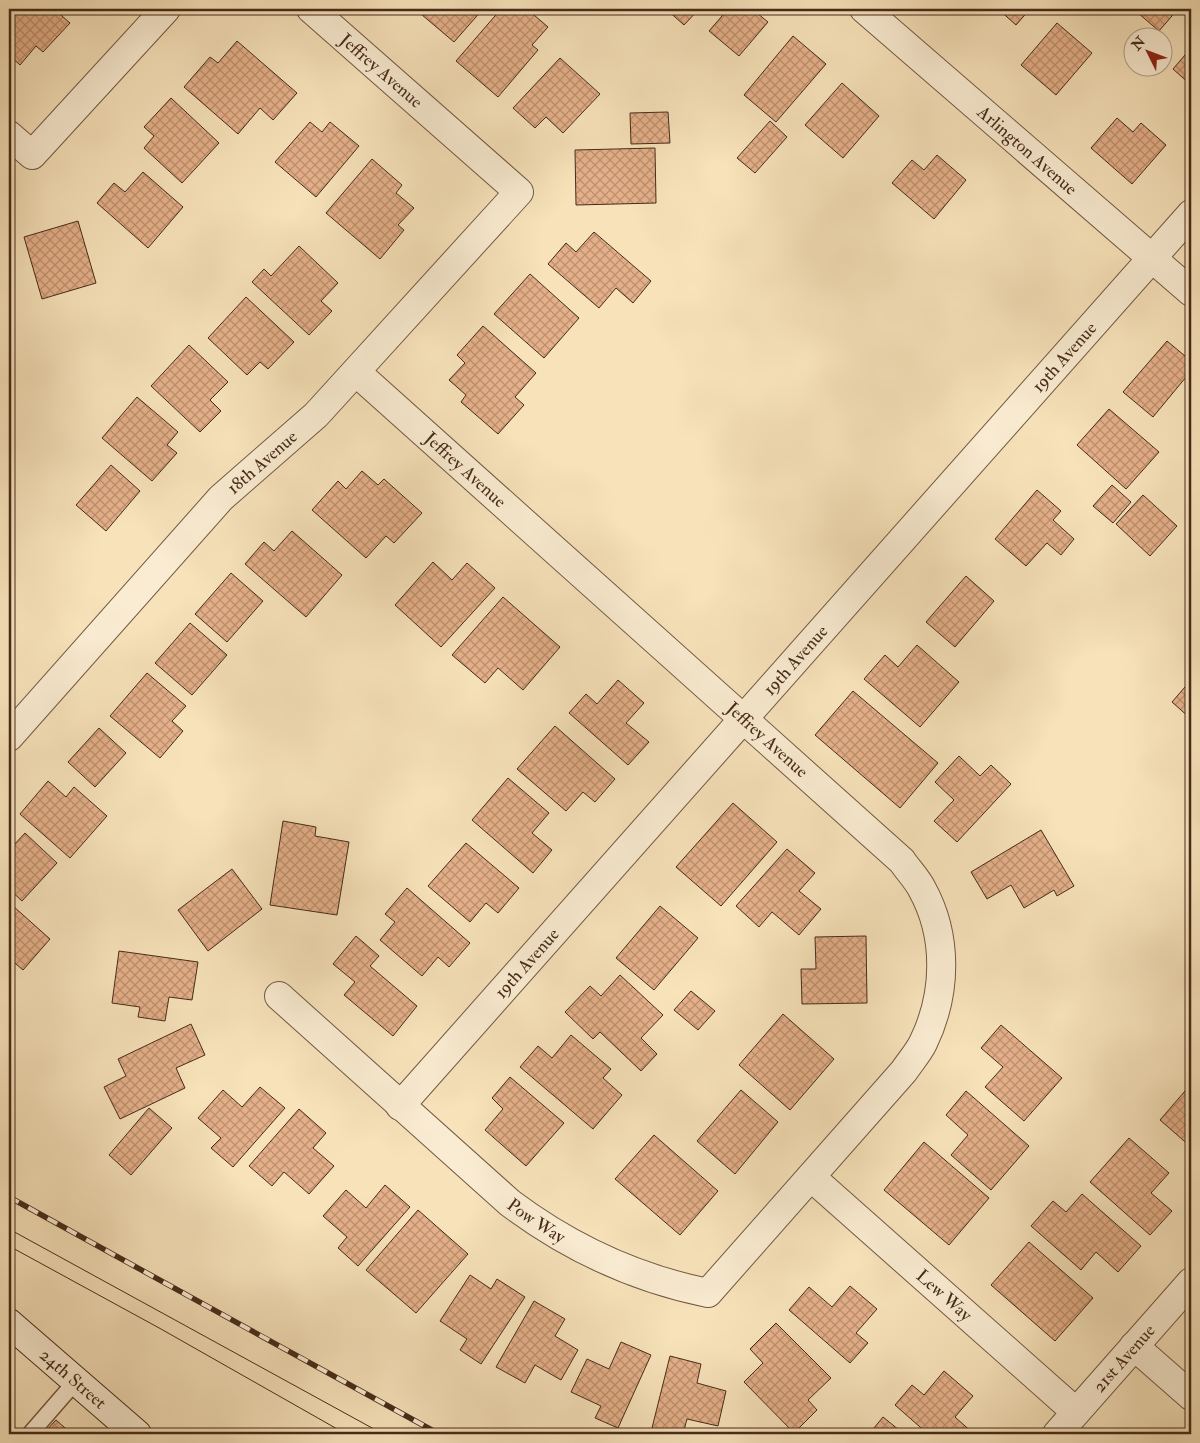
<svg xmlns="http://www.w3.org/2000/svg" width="1200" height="1443" viewBox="0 0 1200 1443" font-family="'IM FELL Double Pica',serif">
<defs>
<pattern id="building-cross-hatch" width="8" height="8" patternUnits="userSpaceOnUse" patternTransform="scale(1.25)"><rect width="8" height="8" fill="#e5b089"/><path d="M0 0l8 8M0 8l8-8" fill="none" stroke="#bb8f6f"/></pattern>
</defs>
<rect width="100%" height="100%" fill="#f7e2ba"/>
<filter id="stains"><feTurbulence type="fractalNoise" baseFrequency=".004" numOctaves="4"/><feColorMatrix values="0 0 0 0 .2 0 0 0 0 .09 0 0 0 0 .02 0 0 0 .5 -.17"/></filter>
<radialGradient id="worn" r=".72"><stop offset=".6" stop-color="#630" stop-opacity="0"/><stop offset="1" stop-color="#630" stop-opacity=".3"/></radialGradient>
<path fill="url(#building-cross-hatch)" stroke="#462b1a" d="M9 9H54L70 23 43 52 36 46 20 65 9 55Z
M415 9H483L454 42Z
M501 9H527L548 27 532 45 538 50 498 97 456 61Z
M666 9H699L684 25Z
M728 9H752L768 22 739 56 709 31Z
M998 9H1030L1016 25Z
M1142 9H1178L1159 31 1138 13Z
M1057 23 1092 53 1056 95 1021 65Z
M793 36 826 64 776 122 744 95Z
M237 41 297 93 273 120 260 108 238 134 184 87 210 57 218 63Z
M1191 48V85L1173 69Z
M560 58 600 94 563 133 546 117 535 128 513 108Z
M842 83 879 116 843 158 805 125Z
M171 98 219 143 182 183 144 148 154 136 144 127Z
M668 112 670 143 631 144 630 113Z
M1117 118 1133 132 1141 123 1166 145 1132 184 1091 148Z
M770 121 787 137 755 173 737 158Z
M310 122 322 132 330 122 359 146 316 197 275 162Z
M655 148 656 203 576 205 575 150Z
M937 155 966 180 934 219 892 183 912 160 924 170Z
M372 159 402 185 396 193 414 208 398 225 404 230 380 259 326 213Z
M143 172 183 207 148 248 97 203 114 183 125 192Z
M78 221 96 283 42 299 24 237Z
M594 232 651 281 633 303 616 288 599 308 548 264 566 243 576 252Z
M299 246 338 283 321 301 332 311 309 335 252 282 264 269 271 276Z
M9 251 13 252 9 265Z
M530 274 579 318 544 358 494 314Z
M246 297 294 342 268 369 260 362 247 375 208 338Z
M483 326 536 373 515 397 524 405 498 434 461 402 466 395 449 380 465 363 457 355Z
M1167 341 1191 361V371L1153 417 1123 392Z
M189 345 228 382 210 400 221 411 200 432 151 386Z
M137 397 178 432 167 445 177 453 152 481 102 438Z
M1109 409 1159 452 1126 489 1077 445Z
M111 465 140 491 106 531 76 505Z
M362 471 378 485 384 479 422 513 394 543 386 536 366 558 312 510 338 481 346 489Z
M1112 485 1131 502 1113 523 1093 506Z
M1037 490 1061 511 1053 520 1074 539 1061 555 1047 543 1026 566 995 539Z
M1143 495 1177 526 1150 556 1116 524Z
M292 531 342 575 306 617 245 564 264 542 274 551Z
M433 562 452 580 467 563 495 588 441 647 395 605Z
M231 573 263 601 227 642 195 614Z
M966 576 994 601 955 647 926 622Z
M503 597 560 647 523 690 498 668 485 683 452 655Z
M190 623 227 655 192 695 155 663Z
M917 645 959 682 920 727 864 679 885 655 898 667Z
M147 673 186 706 172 721 183 731 160 758 110 716Z
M618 680 644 703 626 723 649 742 628 765 569 713 586 694 597 704Z
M1191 680V719L1172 702Z
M853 691 938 763 900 808 815 735Z
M555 726 615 779 595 802 583 792 566 811 517 769Z
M99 728 126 753 95 787 68 762Z
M959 756 980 776 991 765 1011 784 957 842 934 821 954 800 935 782Z
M508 778 549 813 532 833 552 850 533 873 472 820Z
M48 781 66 797 74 787 107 816 70 858 20 814Z
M733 803 777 842 721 906 676 867Z
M283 821 316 827 315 836 349 842 337 915 270 905Z
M1041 830 1074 886 1057 896 1054 890 1024 908 1011 885 987 899 971 872Z
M25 833 57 863 22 901 9 889V843L12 847Z
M466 843 519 888 498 913 486 903 470 922 428 886Z
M787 849 815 873 799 891 821 909 799 935 772 912 759 927 736 906Z
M232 869 262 909 208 951 178 910Z
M407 888 470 943 449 967 438 957 422 976 380 940 395 922 385 914Z
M13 906 50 939 23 970 9 958V911Z
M660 906 698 938 654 990 616 958Z
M356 936 379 956 370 966 417 1006 393 1036 344 995 355 982 333 964Z
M866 936 867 1003 802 1004 801 969H816L815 937Z
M119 951 198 962 192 1000 169 997 165 1021 138 1017 140 1007 112 1003Z
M620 975 663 1015 641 1038 657 1054 641 1071 600 1032 593 1039 565 1012 590 986 601 996Z
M691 991 715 1011 698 1030 674 1010Z
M783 1014 834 1059 790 1110 739 1065Z
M191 1024 205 1055 176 1068 185 1088 120 1119 104 1087 126 1076 118 1059Z
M1001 1025 1062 1078 1024 1121 985 1087 1003 1067 981 1048Z
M571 1035 611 1069 603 1078 622 1095 593 1129 520 1067 538 1046 552 1058Z
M510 1077 564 1123 526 1166 485 1130 503 1109 492 1098Z
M1191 1084V1147L1160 1120Z
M260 1087 285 1108 233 1167 211 1148 221 1138 198 1118 223 1090 242 1107Z
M741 1090 778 1122 735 1174 697 1141Z
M966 1091 1029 1146 991 1190 951 1155 968 1135 946 1115Z
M149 1108 172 1128 131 1175 109 1155Z
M299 1109 326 1133 313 1148 334 1166 309 1194 284 1172 272 1186 249 1166Z
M654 1135 718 1191 680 1235 615 1179Z
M1129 1138 1169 1173 1151 1193 1172 1211 1150 1235 1090 1182Z
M924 1142 989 1198 949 1245 884 1190Z
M385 1185 410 1207 358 1266 338 1248 347 1237 323 1216 346 1190 366 1208Z
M1082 1194 1141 1246 1118 1272 1096 1252 1081 1270 1031 1226 1053 1201 1066 1212Z
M418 1210 468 1254 416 1313 366 1270Z
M1029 1242 1093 1298 1055 1341 991 1285Z
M470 1275 491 1289 497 1279 525 1297 481 1364 460 1350 467 1339 440 1321Z
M850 1286 877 1309 856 1333 868 1343 850 1363 789 1310 809 1287 832 1307Z
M534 1301 565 1319 555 1336 578 1350 561 1380 535 1365 525 1383 496 1367Z
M776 1323 831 1378 808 1400 817 1410 794 1433 744 1382 763 1363 750 1349Z
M621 1342 651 1355 618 1428 595 1418 601 1406 571 1392 587 1359 609 1369Z
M670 1356 701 1364 697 1383 726 1391 718 1426 687 1419 683 1434 651 1432Z
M944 1371 973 1396 955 1417 974 1434H928L895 1405 912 1385 924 1395Z
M883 1417 904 1434H869Z
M56 1420 72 1434H43Z"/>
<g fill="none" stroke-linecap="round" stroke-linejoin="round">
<g stroke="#725942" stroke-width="18">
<path id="lane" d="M30 1434 76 1381"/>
</g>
<g stroke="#725942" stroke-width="30">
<g id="street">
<path id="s1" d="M864 9 1191 292"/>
<path d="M9 135 32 155 166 9"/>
<path id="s2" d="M9 737 221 498 316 415 519 192 311 9"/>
<path id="s3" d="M279 996 510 1203C570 1248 634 1278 708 1293L904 1071C910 1062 918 1053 923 1043 947 994 948 936 922 889 917 879 908 870 902 861L356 372"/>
<path id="s4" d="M400 1106 1191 214"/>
<path id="s5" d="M811 1177 1076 1412"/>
<path d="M1134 1346 1191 1396"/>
<path id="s6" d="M1057 1434 1191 1282"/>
</g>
</g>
<g stroke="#462b1a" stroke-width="30">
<g id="secondary">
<path id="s7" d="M9 1323 137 1434"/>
</g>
</g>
<use href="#lane" stroke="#faecd2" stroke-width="15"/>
<use href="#street" stroke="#faecd2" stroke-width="28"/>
<use href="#secondary" stroke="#faecd2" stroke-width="28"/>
<path stroke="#462b1a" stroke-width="1" d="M9 1229 383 1434
M9 1246 161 1329 346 1434"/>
<g stroke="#462b1a" stroke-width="5.5">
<path id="rail" d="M9 1197 439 1434"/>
</g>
<use href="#rail" stroke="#faecd2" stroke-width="4" stroke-dasharray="11" stroke-linecap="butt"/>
</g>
<g text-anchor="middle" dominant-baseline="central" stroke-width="4" stroke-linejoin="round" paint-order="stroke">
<g font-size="18" fill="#462b1a" stroke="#faecd2">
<text transform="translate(381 71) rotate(41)">Jeffrey Avenue</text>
<text stroke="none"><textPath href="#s1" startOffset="216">Arlington Avenue</textPath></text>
<text stroke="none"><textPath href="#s4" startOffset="1001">19th Avenue</textPath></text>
<text stroke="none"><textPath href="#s2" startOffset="374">18th Avenue</textPath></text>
<text transform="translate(465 470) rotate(42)">Jeffrey Avenue</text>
<text stroke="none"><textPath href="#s4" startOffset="596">19th Avenue</textPath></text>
<text transform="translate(767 740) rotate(42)">Jeffrey Avenue</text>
<text stroke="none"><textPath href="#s4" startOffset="191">19th Avenue</textPath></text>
<text stroke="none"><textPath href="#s3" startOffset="342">Pow Way</textPath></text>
<text stroke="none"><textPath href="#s5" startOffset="178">Lew Way</textPath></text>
<text stroke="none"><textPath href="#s6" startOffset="101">21st Avenue</textPath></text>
<text stroke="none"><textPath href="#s7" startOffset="85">24th Street</textPath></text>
</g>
</g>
<rect width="1200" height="1443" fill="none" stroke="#f7e2ba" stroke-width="30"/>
<rect x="10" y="10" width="1180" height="1423" fill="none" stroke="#462b1a" stroke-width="2.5"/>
<rect x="15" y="15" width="1170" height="1413" fill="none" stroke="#462b1a"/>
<g transform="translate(1148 52) rotate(312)"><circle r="24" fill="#faecd2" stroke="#b29f88"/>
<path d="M0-4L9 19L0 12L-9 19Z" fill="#8f2418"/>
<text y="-8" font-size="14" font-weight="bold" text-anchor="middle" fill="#462b1a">N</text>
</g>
<rect width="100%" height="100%" filter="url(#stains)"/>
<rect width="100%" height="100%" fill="url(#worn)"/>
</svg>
